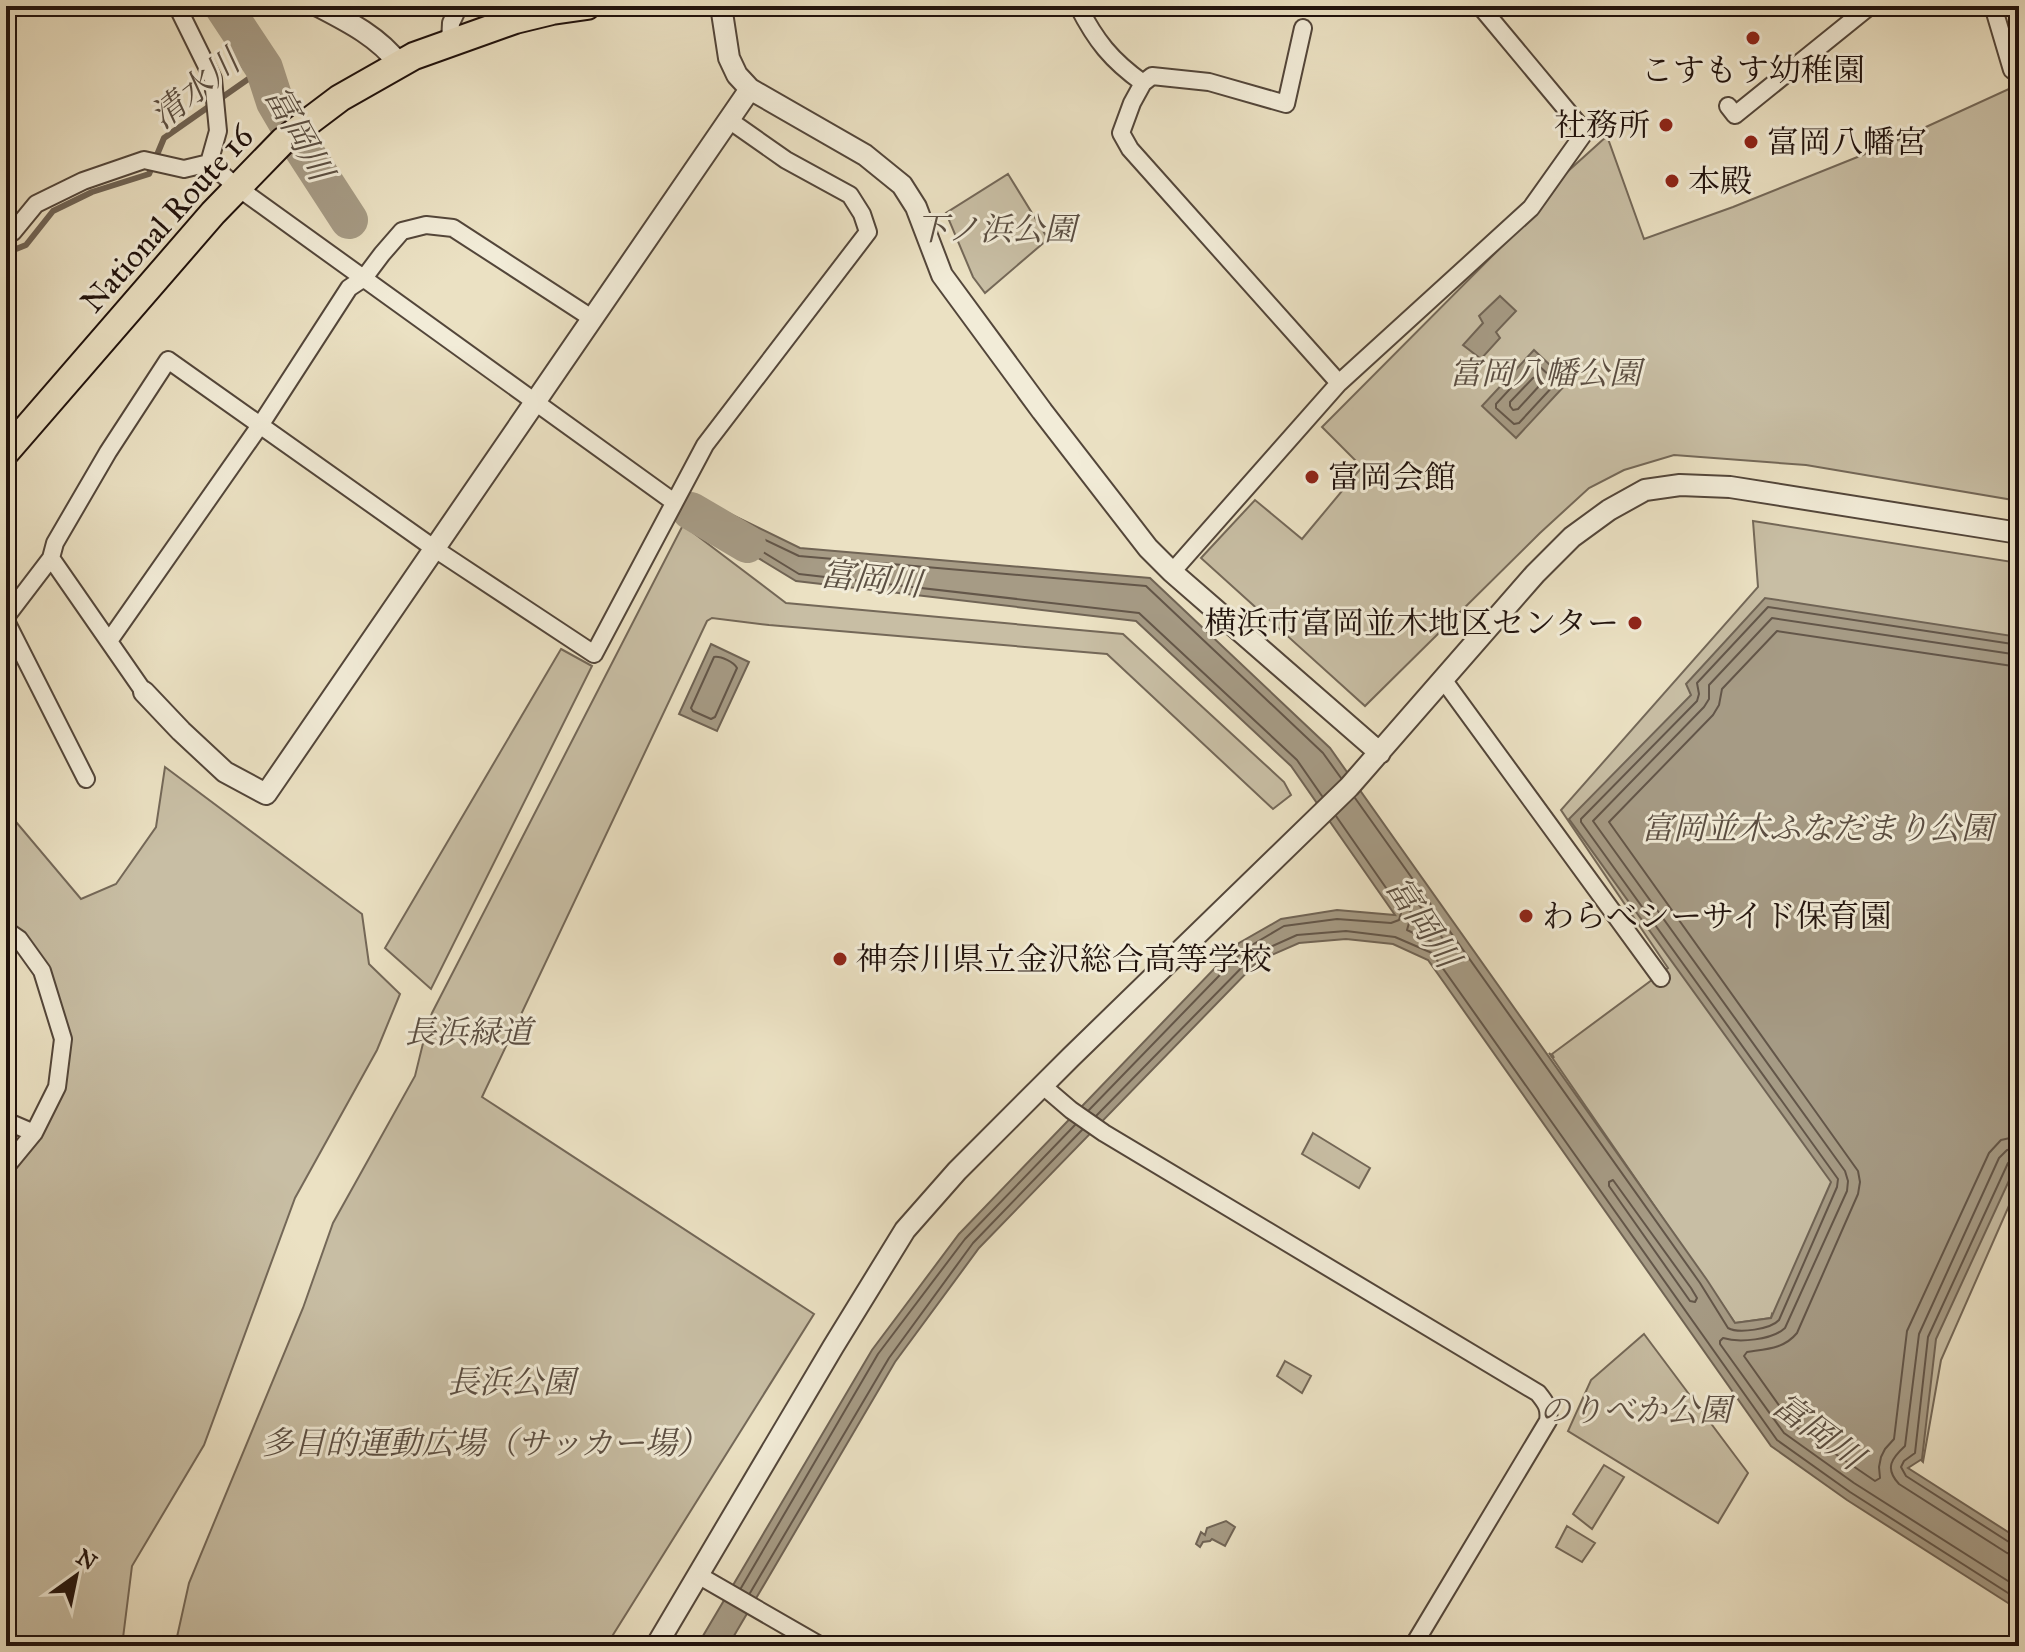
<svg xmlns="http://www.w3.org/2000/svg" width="2025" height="1652" viewBox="0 0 2025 1652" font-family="'IM FELL Great Primer','Noto Serif JP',serif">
<rect width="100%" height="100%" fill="#ebe1c3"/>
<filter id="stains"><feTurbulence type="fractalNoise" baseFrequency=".0025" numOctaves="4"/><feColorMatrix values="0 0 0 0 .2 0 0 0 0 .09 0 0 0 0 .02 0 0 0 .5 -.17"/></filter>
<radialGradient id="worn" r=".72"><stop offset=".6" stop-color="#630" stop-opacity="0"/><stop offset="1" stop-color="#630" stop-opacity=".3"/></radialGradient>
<path fill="#c8bea4" stroke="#746858" stroke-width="2" d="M2019 87V501L1806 465 1674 455 1624 470 1589 488 1540 533 1365 706 1201 558 1255 500 1302 539 1362 467 1322 427 1545 203 1566 173 1607 136 1644 239 1733 207 1880 148 2011 88Z
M1008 174 1048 239 985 293 973 277 946 213Z
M1753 521 2019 563V1183L1941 1360 1923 1462 1772 1314 1771 1318 1735 1323 1549 1053 1554 1058 1552 1054 1668 968 1561 810 1758 587Z
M683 525 786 603 1123 634 1284 782 1291 795 1273 809 1107 654 769 625 712 618 707 621 482 1097 814 1314 606 1646H175L189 1583 303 1308 333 1223 415 1076 427 1027 432 1013Z
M561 649 592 666 431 989 385 948Z
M165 767 362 914 369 964 400 994 377 1050 295 1198 204 1445 132 1566 122 1646H6V1174L37 1137 68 1039 25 935 6 920V810L81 899 116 884 156 827Z
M1313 1133 1370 1168 1359 1188 1302 1154Z
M1644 1334 1748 1473 1718 1523 1568 1431 1591 1380Z
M1285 1361 1311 1376 1302 1393 1277 1376Z
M1604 1465 1624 1477 1592 1529 1573 1514Z
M1567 1526 1595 1543 1582 1562 1556 1547Z"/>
<path fill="#a69b85" stroke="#706455" stroke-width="2" d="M1500 296 1516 311 1496 332 1500 338 1481 359 1463 345 1483 323 1479 316Z
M1534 350 1568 382 1516 438 1482 406Z
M710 504 800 548 1150 578 1330 748 1707 1280 1735 1323 1771 1318 1831 1182 1569 819 1691 695 1686 684 1765 598 2019 637V1159L1936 1339 1922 1459 1908 1468 2019 1539V1610L1847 1500 1771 1446 1428 960 1393 944 1346 939 1299 943 1258 961 979 1248 895 1362 728 1646H697L872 1350 959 1234 1239 943 1281 919 1337 910 1395 915 1291 766 1136 621 796 581 699 522Z
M711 644 749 662 717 731 679 714Z
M1226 1521 1235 1527 1225 1546 1212 1539 1210 1541 1203 1542 1200 1547 1196 1544 1201 1532 1205 1535 1207 1528Z"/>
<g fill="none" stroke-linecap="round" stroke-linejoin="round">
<path stroke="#635649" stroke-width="2" d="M1534 363 1537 364 1554 380 1555 384 1519 423 1514 424 1496 408V404Z
M1537 377 1541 381 1540 385 1518 409 1513 410 1510 406V402L1533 378Z
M2019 655 1772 618 1709 685V699L1704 707 1593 821 1845 1171 1848 1181 1847 1191 1785 1328C1772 1340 1739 1343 1723 1338L1720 1341V1344L1784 1433 1854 1483 2019 1588
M714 657C721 656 734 662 737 668L715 717 711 719 693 711 691 708Z
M2019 667 1777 631 1722 689 1719 705 1713 715 1609 822 1858 1171 1860 1182 1858 1194 1797 1333C1784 1349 1766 1349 1747 1352L1744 1356 1793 1425 1875 1481 1880 1478 1879 1467 1881 1457 1885 1449 1894 1439 1907 1331 1989 1153 2001 1140 2019 1136
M1322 796 1297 760 1139 613 799 574 732 533 731 528 736 526 799 556 1146 586 1323 753 1341 778
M1355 798 1700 1283 1728 1328C1739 1334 1771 1329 1779 1320L1837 1187 1838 1179 1581 822V819L1697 701 1699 694 1697 683 1768 607 2019 645
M1413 900 1417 902 1443 939 1442 945H1439L1407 930 1411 916 1410 904Z
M1089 1110 1245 949 1284 926 1337 919 1391 923 1399 920 1401 913 1400 908 1336 816
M1096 1116 1255 954 1297 935 1346 931 1395 937 1432 953 1777 1440 1850 1492 2019 1600
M2019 1148 2007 1150 1999 1158 1919 1334 1905 1446C1892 1458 1884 1468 1899 1484L2007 1553 2019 1556
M2019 1158 2013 1159 2008 1163 1928 1337 1915 1453 1904 1461 1901 1467 1906 1476 2012 1544 2019 1546
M1613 1180 1691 1288 1697 1298 1695 1302 1690 1301 1609 1186V1182Z
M741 1588 878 1354 965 1239 1075 1125
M750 1593 889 1358 973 1243 1082 1130"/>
<path stroke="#706455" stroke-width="6" d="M6 253 26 245 53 211 92 192 149 174 164 138 264 68"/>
<path stroke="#a69b85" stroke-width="38" d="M223 6 264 68 275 102 299 143 349 220
M691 511 747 544"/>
<g stroke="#53463a" stroke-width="20">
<path id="minor" d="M177 6 213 79 218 131 209 163 237 187 674 502
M1078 6C1096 41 1111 60 1143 83L1132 103 1121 133 1130 149 1339 383
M1993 6 2012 70
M450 42 451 23 459 6
M1143 83 1152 76 1209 82 1286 104 1303 28
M1728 106 1735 115 1870 6
M6 235 13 232 36 204 83 181 144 160 184 169 209 163
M1172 572 1339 383 1531 208 1585 132 1480 6
M6 617 51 558
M6 621 86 779
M109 641 261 424 349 288 364 278 382 254 402 231 426 225 453 228 593 319
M1442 678 1661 978
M144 692 51 558 55 543 108 452 168 360 435 549 594 654 705 445 868 232 862 214 850 195 786 160 729 120
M6 930 19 939 42 971 63 1039 57 1087 34 1133 6 1167
M1043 1086 1071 1110 1104 1133 1538 1393C1546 1403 1550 1408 1548 1421L1413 1646
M6 1121 34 1133
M698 1575 821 1646"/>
</g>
<g stroke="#53463a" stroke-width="24">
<path id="tertiary" d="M318 6C347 21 379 37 399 64
M721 6 729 58 737 75 750 89 865 155 902 185 916 207 942 275 1042 411 1148 548 1172 572 1380 753
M144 692 181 731 225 772 266 794 750 89
M656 1646 833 1347 905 1230 957 1171 1071 1057 1349 787 1535 574 1572 537 1609 510 1645 490 1680 485 1730 487 2019 533"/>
</g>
<g stroke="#20120d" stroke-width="30">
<path id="trunk" d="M6 452 213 213 283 141 340 98 414 56 515 20 552 11 587 6"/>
</g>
<use href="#minor" stroke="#f2ecd8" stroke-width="16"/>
<use href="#tertiary" stroke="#f2ecd8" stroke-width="20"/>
<use href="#trunk" stroke="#ebe1c3" stroke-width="26"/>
</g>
<g fill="#8f2418" stroke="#f2ecd8" stroke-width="3">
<circle cx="1753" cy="38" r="8"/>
<circle cx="1666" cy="125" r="8"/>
<circle cx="1751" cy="142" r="8"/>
<circle cx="1672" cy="181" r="8"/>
<circle cx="1312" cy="477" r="8"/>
<circle cx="1635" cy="623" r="8"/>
<circle cx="1526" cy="916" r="8"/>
<circle cx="840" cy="959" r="8"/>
</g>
<g text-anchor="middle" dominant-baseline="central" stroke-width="6" stroke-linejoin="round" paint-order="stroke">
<g font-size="32" fill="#20120d" stroke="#f2ecd8" text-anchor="start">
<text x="1753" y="70" text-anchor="middle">こすもす幼稚園</text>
<text x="1650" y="125" text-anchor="end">社務所</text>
<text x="1767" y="142">富岡八幡宮</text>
<text x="1688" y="181">本殿</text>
<text x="1328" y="477">富岡会館</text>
<text x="1619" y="623" text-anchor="end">横浜市富岡並木地区センター</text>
<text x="1542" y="916">わらべシーサイド保育園</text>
<text x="856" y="959">神奈川県立金沢総合高等学校</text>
</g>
<g font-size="32" fill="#20120d" stroke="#f2ecd8">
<text transform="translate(167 219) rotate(-48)">National Route 16</text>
</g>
<g font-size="32" font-style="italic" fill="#5b4e42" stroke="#f2ecd8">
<text x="996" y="229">下ノ浜公園</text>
<text x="1545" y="373">富岡八幡公園</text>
<text x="1817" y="828">富岡並木ふなだまり公園</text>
<text x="468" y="1032">長浜緑道</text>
<text x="511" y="1382">長浜公園</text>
<text x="1635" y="1410">のりべか公園</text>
<text x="485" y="1443">多目的運動広場（サッカー場）</text>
</g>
<g font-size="34" font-style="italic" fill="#5c5043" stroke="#f2ecd8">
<text transform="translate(195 89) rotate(-39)">清水川</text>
<text transform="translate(299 133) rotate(61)">富岡川</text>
<text transform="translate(871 579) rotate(6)">富岡川</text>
<text transform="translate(1423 922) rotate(56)">富岡川</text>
<text transform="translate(1818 1431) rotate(37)">富岡川</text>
</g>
</g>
<rect width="2025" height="1652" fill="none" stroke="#ebe1c3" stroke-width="32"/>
<rect x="8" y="8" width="2009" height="1636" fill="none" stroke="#20120d" stroke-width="4"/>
<rect x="16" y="16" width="1993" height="1620" fill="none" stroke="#20120d" stroke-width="2"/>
<g transform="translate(76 1576) rotate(33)" stroke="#f2ecd8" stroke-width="6" paint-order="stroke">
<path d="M0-6L14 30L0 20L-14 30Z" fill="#20120d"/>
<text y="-12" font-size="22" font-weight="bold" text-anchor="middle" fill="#20120d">N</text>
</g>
<rect width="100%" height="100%" filter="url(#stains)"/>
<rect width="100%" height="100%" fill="url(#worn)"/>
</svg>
